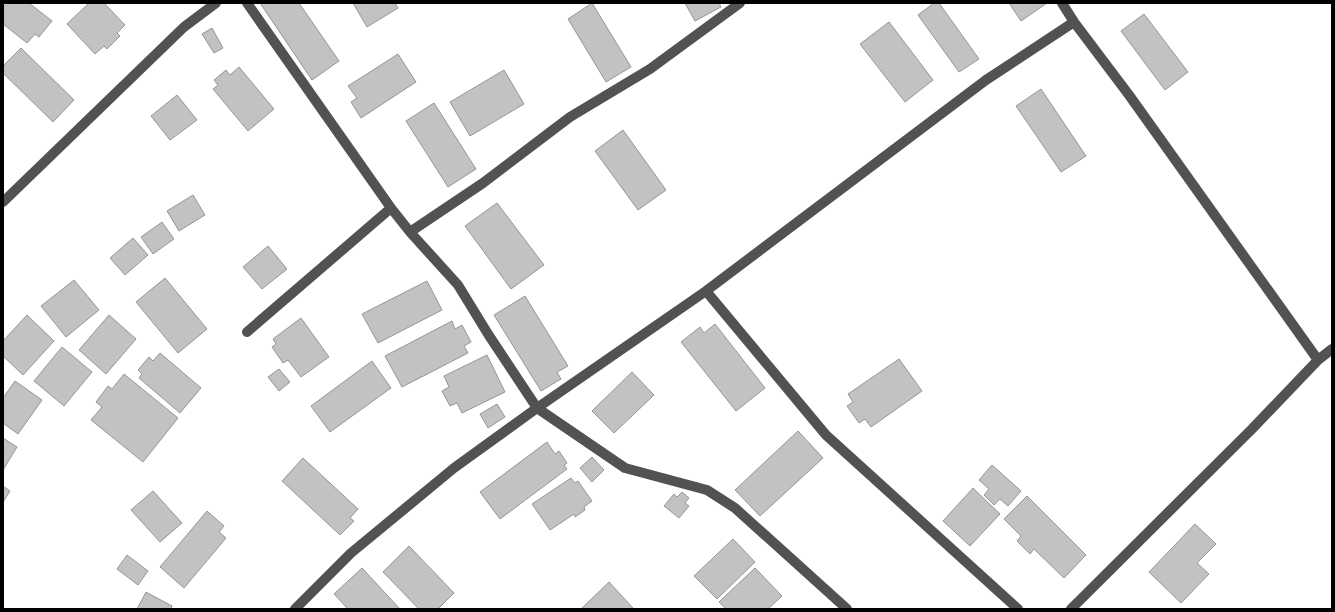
<svg xmlns="http://www.w3.org/2000/svg" width="1335" height="612" viewBox="0 0 1335 612" font-family="Arial,sans-serif">
<rect width="100%" height="100%" fill="#fff"/>
<path fill="#c2c2c2" stroke="#969696" d="M7 3H29L52 21 39 37 35 34 27 43 3 24V8Z
M89 3H104L125 25 117 33 120 36 107 49 104 46 95 54 67 24Z
M260 3H299L339 61 312 80Z
M353 3H395L398 8 367 27Z
M592 3 631 67 606 82 568 19Z
M685 3H719L721 7 695 21Z
M934 3H939L979 59 959 72 918 15Z
M1009 3H1047L1021 21Z
M1144 14 1188 72 1165 90 1121 31Z
M889 22 933 80 905 102 860 44Z
M212 28 223 48 214 53 202 34Z
M21 48 74 100 53 122 3 73V66Z
M398 54 416 82 361 118 351 102 357 98 348 86Z
M239 67 274 109 248 131 213 89 218 85 214 80 226 70 230 75Z
M504 70 524 104 470 136 450 102Z
M1041 89 1086 156 1061 172 1016 106Z
M177 95 197 120 170 140 151 116Z
M434 103 476 169 448 187 406 121Z
M623 130 666 190 638 210 595 151Z
M193 195 205 215 179 231 167 211Z
M497 203 544 265 511 289 465 226Z
M162 222 174 239 153 254 141 237Z
M133 238 148 255 125 275 110 258Z
M268 246 287 269 262 289 243 267Z
M165 278 207 329 178 353 136 302Z
M74 280 99 310 66 337 41 306Z
M427 281 442 310 378 343 362 314Z
M525 296 568 366 557 372 561 379 541 391 494 315Z
M27 315 54 341 23 375 3 356V341Z
M109 315 136 339 106 374 79 350Z
M301 318 329 357 301 377 288 360 283 363 272 347 276 344 273 339Z
M452 321 455 329 462 325 471 342 464 346 468 353 402 387 385 356Z
M715 324 765 388 736 411 681 342 700 327 704 333Z
M62 347 92 372 64 406 34 381Z
M160 353 201 388 180 413 139 378 142 374 138 370 149 357 153 361Z
M487 355 505 392 462 413 457 403 450 406 442 391 449 387 444 376Z
M899 359 922 391 871 427 865 419 859 423 847 406 853 402 848 394Z
M372 361 391 388 330 432 311 406Z
M279 369 290 382 279 391 268 377Z
M632 372 654 395 614 433 592 411Z
M124 374 178 418 143 462 91 420 102 407 96 402 108 386 112 389Z
M15 381 42 400 18 434 3 423V398Z
M497 404 505 417 488 428 480 414Z
M798 431 823 458 760 516 735 490Z
M3 438 17 447 3 470Z
M547 442 555 454 559 451 567 463 564 465 567 469 500 519 480 492Z
M592 457 604 470 592 482 580 468Z
M303 458 358 509 350 518 354 521 340 535 282 481Z
M992 465 1021 491 1008 506 1000 499 994 505 984 495 989 489 979 480Z
M571 478 575 483 578 481 592 501 584 507 585 510 575 517 574 514 550 530 532 504Z
M3 486 10 491 3 502Z
M973 488 1000 514 970 546 943 521Z
M153 491 182 523 160 542 131 510Z
M682 492 689 498 685 503 689 506 679 518 664 506 674 494 677 497Z
M1027 496 1086 555 1064 578 1034 549 1030 554 1017 541 1021 536 1004 519Z
M207 511 224 526 219 532 226 538 184 588 160 567Z
M1195 524 1216 544 1197 563 1209 574 1181 603 1149 572Z
M733 539 755 562 717 599 694 576Z
M409 546 454 593 438 609H419L383 572Z
M127 555 148 571 138 585 117 569Z
M362 568 400 609H348L334 594Z
M755 568 782 596 768 609H726L719 602Z
M609 582 633 608 632 609H581Z
M146 592 172 606 171 609H137Z"/>
<g fill="none" stroke-linecap="round" stroke-linejoin="round">
<path stroke="#525252" stroke-width="10" d="M247 3 391 208 410 232 458 285 488 334 537 408 625 468 707 490 735 508 847 609
M1062 3 1074 22 1129 95 1318 360
M3 202 184 27 216 3
M410 232 483 183 570 117 650 69 740 3
M706 291 826 435 1018 609
M247 332 391 208
M295 609 351 553 454 468 537 408 706 291 986 80 1074 22
M1071 609 1252 429 1318 360 1332 349"/>
</g>
<rect width="1335" height="612" fill="none" stroke="#000000" stroke-width="8"/>
</svg>
